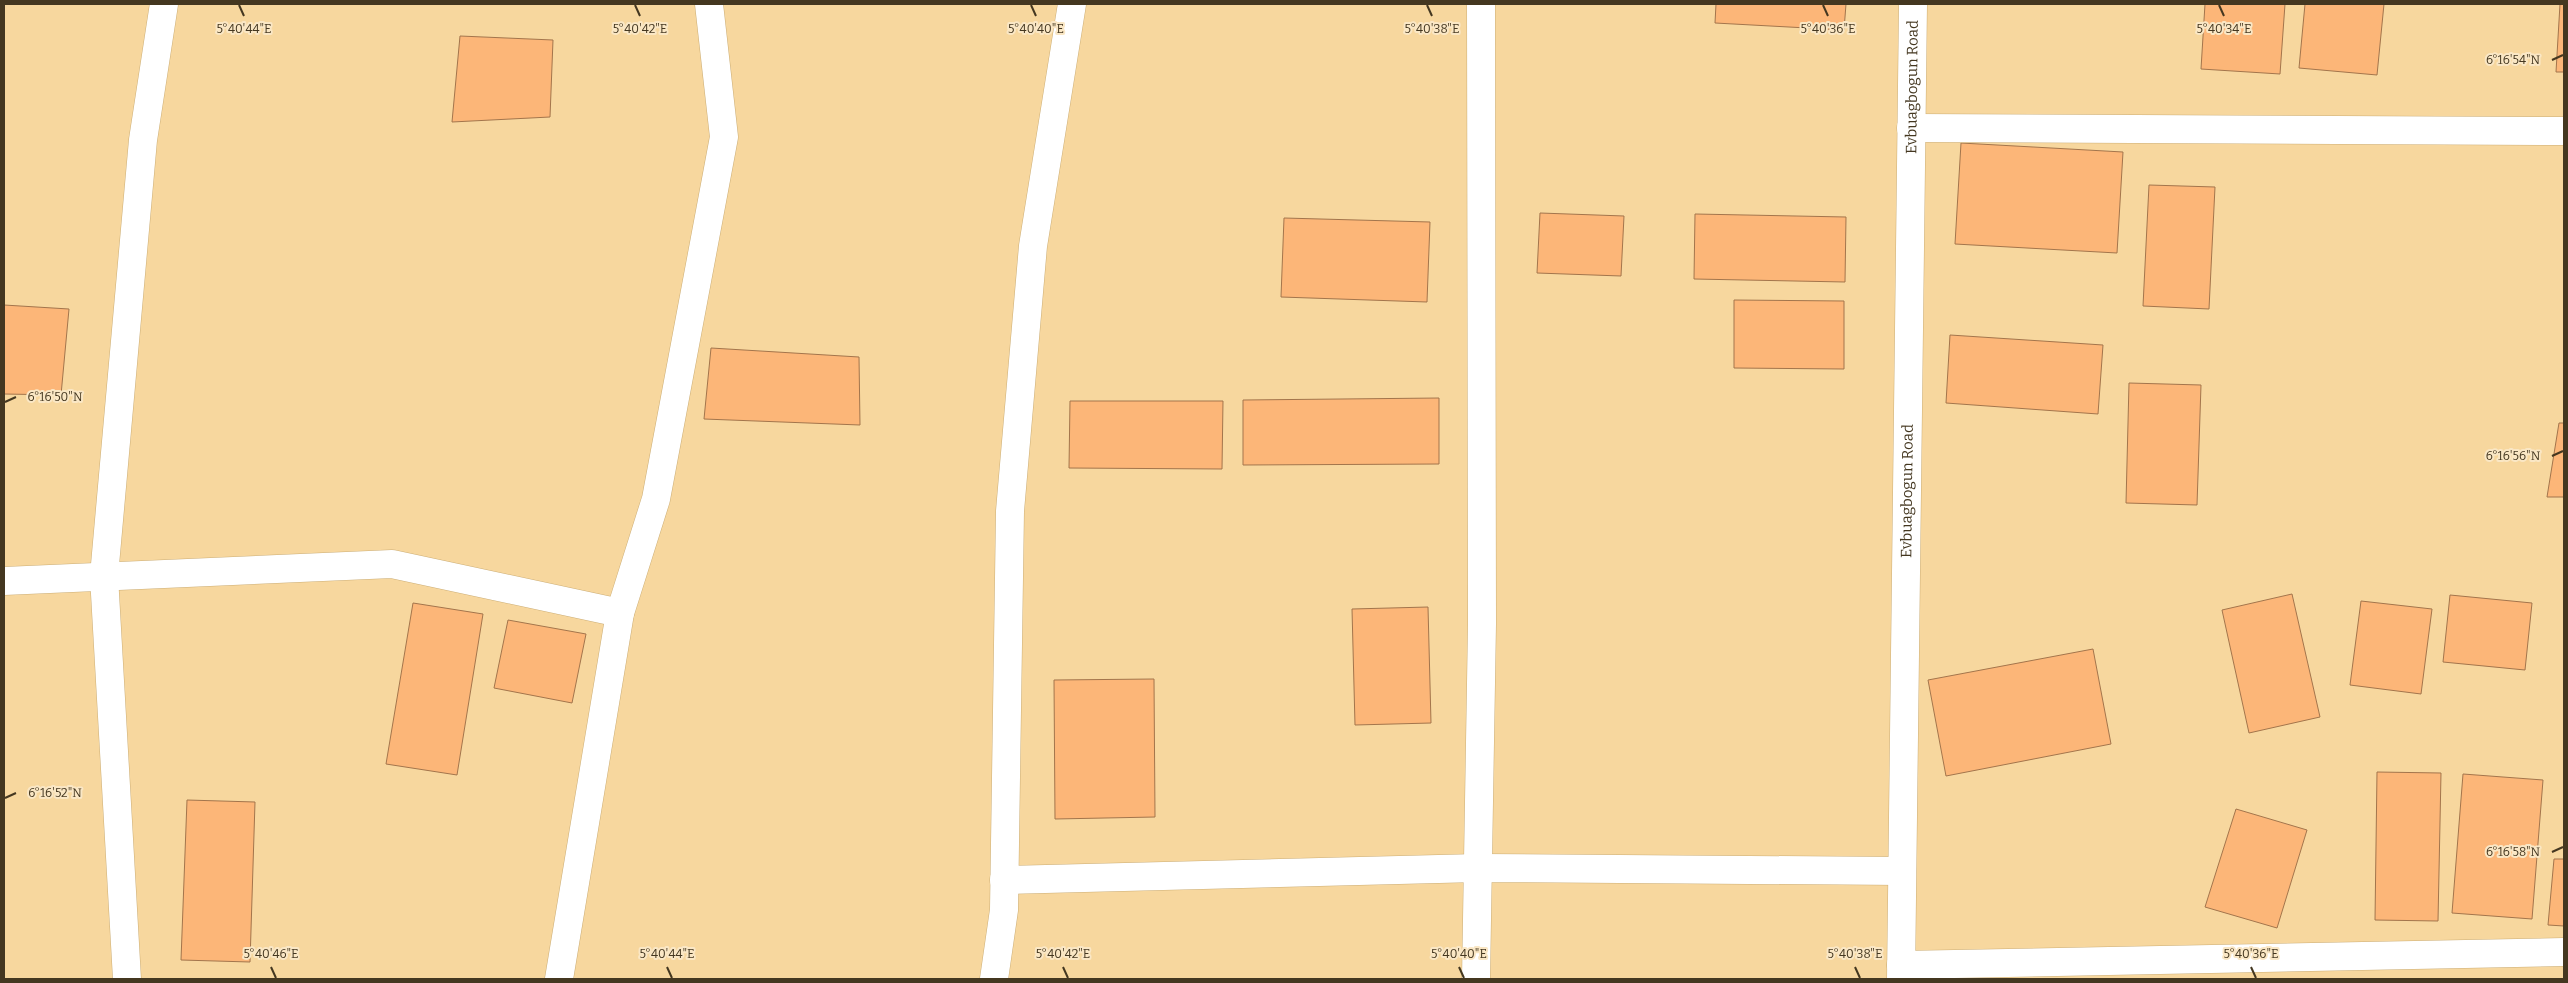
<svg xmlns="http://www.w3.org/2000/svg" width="2568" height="983" viewBox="0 0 2568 983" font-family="Bitter,serif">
<rect width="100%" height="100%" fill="#f7d79e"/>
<path fill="#fcb678" stroke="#a3754c" d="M1716 4H1846L1844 30 1715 23Z
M2205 4H2285L2280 74 2201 69Z
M2305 4H2384L2377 75 2299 68Z
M2560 4H2564V72H2556Z
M460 36 553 40 550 117 452 122Z
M1961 143 2123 152 2117 253 1955 244Z
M2149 185 2215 187 2209 309 2143 306Z
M1540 213 1624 216 1621 276 1537 273Z
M1695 214 1846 217 1845 282 1694 279Z
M1284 218 1430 222 1427 302 1281 297Z
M1734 300 1844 301V369L1734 368Z
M4 305 69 309 61 395 4 394Z
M1950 335 2103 345 2098 414 1946 403Z
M711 348 859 357 860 425 704 419Z
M2129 383 2201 385 2197 505 2126 503Z
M1439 398V464L1243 465V400Z
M1070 401H1223L1222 469 1069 468Z
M2559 423H2564V497H2547Z
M2292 594 2320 717 2249 733 2222 610Z
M2450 595 2532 603 2525 670 2443 662Z
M2361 601 2432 609 2421 694 2350 685Z
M413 603 483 614 457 775 386 764Z
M1428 607 1431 723 1355 725 1352 609Z
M508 620 586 634 572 703 494 688Z
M2093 649 2111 744 1946 776 1928 680Z
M1154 679 1155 817 1055 819 1054 680Z
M2377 772 2441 773 2438 921 2375 920Z
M2463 774 2543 780 2532 919 2452 913Z
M187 800 255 802 250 962 181 960Z
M2236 809 2307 830 2277 928 2205 907Z
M2554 859H2564V926L2548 925Z"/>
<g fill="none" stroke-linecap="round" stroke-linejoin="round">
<g stroke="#ccae76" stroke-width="29">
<g id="minor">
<path d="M1911 128 2564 131"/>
<path d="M4 581 392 564 620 613"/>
<path d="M1004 880 1478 868 1902 871"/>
<path d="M1901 965 2564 952"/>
<path d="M127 979 104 576 143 140 164 4"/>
<path d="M559 979 620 613 656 499 724 137 709 4"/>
<path d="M994 979 1004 910 1010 511 1033 246 1072 4"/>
<path d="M1476 979 1482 624 1481 4"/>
<path id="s1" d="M1901 979 1913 4"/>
</g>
</g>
<use href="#minor" stroke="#fff" stroke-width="28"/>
</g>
<path fill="none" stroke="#443720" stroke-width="2" d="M239 5 244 16M635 5 640 16M1031 5 1036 16M1427 5 1432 16M1823 5 1828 16M2219 5 2224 16M2552 60 2563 55M5 402 16 397M2552 456 2563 451M5 798 16 793M2552 852 2563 847M271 967 276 978M667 967 672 978M1063 967 1068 978M1459 967 1464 978M1855 967 1860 978M2251 967 2256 978"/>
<g text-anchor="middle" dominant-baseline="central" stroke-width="4" stroke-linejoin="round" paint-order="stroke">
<g font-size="15" fill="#443720" stroke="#fae7c5">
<text stroke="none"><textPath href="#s1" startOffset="892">Evbuagbogun Road</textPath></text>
<text stroke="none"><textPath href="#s1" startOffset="488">Evbuagbogun Road</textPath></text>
</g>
</g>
<g font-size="12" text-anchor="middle" fill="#443720" stroke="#fae7c5" stroke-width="4" stroke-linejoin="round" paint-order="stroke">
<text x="244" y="33">5°40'44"E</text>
<text x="640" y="33">5°40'42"E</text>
<text x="1036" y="33">5°40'40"E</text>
<text x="1432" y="33">5°40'38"E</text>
<text x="1828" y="33">5°40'36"E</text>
<text x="2224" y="33">5°40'34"E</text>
<text x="2513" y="64">6°16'54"N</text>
<text x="55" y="401">6°16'50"N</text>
<text x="2513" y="460">6°16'56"N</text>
<text x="55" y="797">6°16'52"N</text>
<text x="2513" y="856">6°16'58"N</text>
<text x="271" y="958">5°40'46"E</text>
<text x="667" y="958">5°40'44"E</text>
<text x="1063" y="958">5°40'42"E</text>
<text x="1459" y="958">5°40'40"E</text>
<text x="1855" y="958">5°40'38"E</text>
<text x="2251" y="958">5°40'36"E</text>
</g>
<rect width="2568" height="983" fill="none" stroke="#443720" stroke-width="10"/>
</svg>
